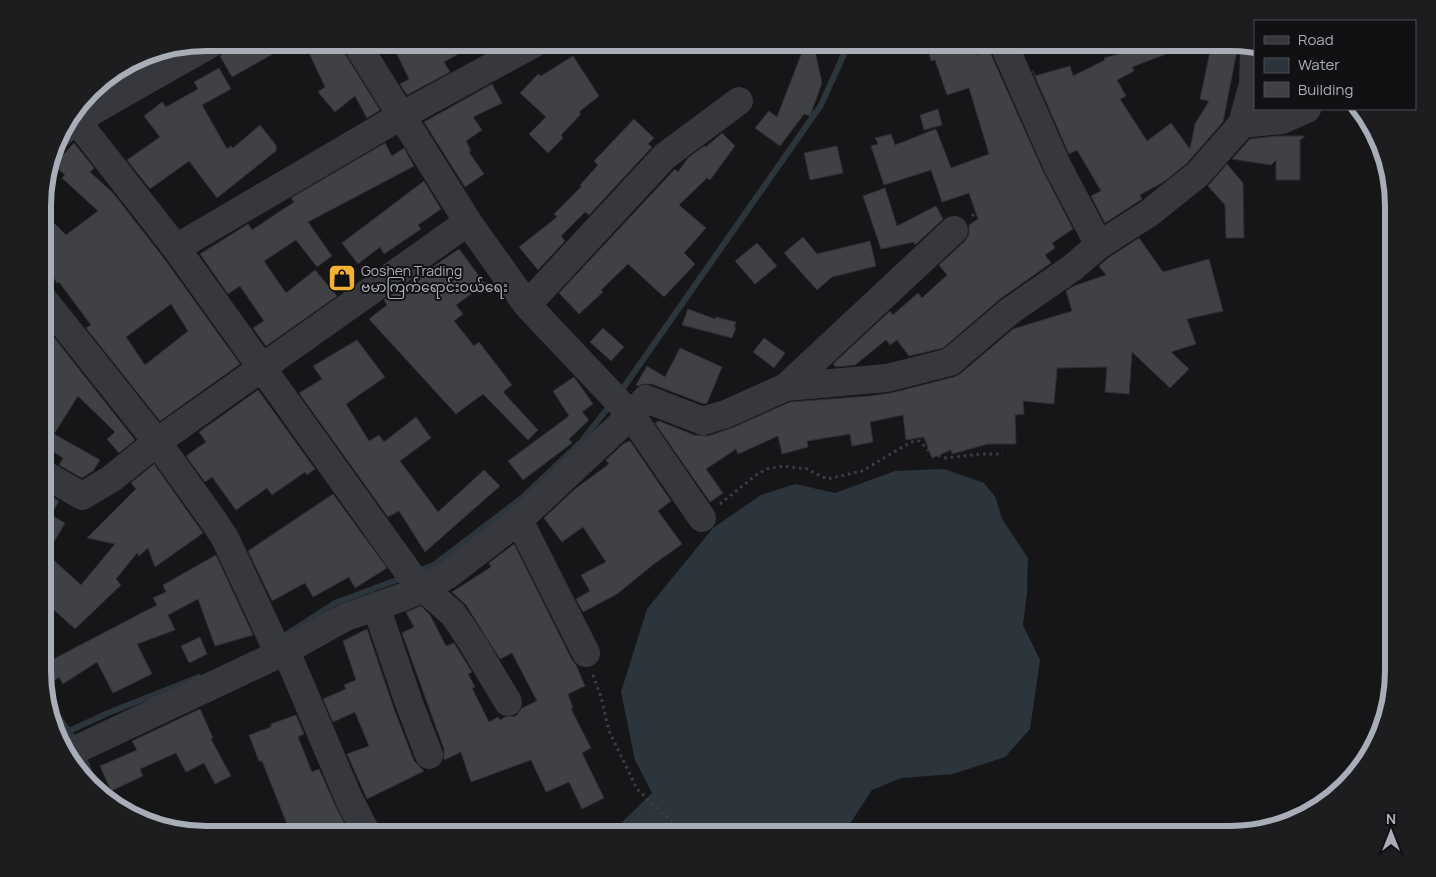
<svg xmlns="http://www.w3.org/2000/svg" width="1436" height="877" viewBox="0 0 1436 877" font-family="Manrope,'Noto Sans Myanmar',sans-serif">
<rect width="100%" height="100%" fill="#161618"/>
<path fill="#2c353c" d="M944 469 984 483 996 498 1002 519 1028 558 1027 592 1023 625 1040 660 1030 729 1005 757 953 774 901 778 872 790 847 828 829 834H703L690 831 675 823 662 834H610L652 793 635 760 621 692 647 609 713 528 761 495 795 484 835 493 895 471Z"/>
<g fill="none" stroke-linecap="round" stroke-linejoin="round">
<path stroke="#2c353c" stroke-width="6" d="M619 394 821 105 849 43
M416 572 434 565 523 497 581 442 611 404
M284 636 335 603 405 577
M49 705 69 731 76 743
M69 731 108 713 199 677
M81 754 87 765 93 783"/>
</g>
<path fill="#404145" stroke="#303034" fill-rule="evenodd" d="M241 42H294L232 77 220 56 225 51Z
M304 42H341L343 51 380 110 367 118 355 96 335 112 318 92 325 87Z
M391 42H479L444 62 450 72 407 95 400 84 409 79Z
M806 42H813L822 83 810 116 804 114 780 146 755 128 769 111 777 117Z
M926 42H972L976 55 989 50 1043 171 1073 229 1052 243 1055 248 1045 255 1051 263 1000 299 943 348 909 356 897 340 890 345 886 340 855 365 836 367 833 364 890 311 893 315 918 293 922 298 947 275 939 265 965 241 969 234V225L978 219 969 193 942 202 931 170 884 185 871 146 878 144 875 138 891 134 895 145 936 129 951 168 989 154 969 88 947 95 935 60 931 61Z
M1162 42H1165L1169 53 1132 67 1134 71 1117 80 1126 96 1120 99 1147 141 1171 123 1190 149 1195 124 1209 101 1200 99 1212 42H1227L1238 45 1223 122 1187 163 1165 181 1140 195 1142 199 1139 201 1105 223 1091 196 1101 191 1077 150 1069 154 1032 70 1035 76 1070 66 1073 76 1105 60 1104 58Z
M573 56 599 96 579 112 581 114 561 135 563 138 548 153 529 134 546 117 520 93 538 74 541 76Z
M219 68 231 89 202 105 227 149 231 146 233 148 260 125 276 145V151L217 198 189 161 150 189 127 160 160 137 144 116 162 102 166 107 198 89 194 82Z
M492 84 502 103 473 117 482 130 466 141 471 151 469 152 484 174 465 187 424 122Z
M938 109 942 125 924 130 920 115Z
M634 119 654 138 648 144 652 147 589 215 585 212 561 236 565 241 538 270 519 247 557 217 554 214 582 186 580 185 598 165 594 161Z
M722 133 735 146 710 180 707 178 679 205 706 228 684 253 695 264 664 297 628 264 601 290 603 292 579 314 559 293 675 169 678 172 688 158 704 146 706 147Z
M1277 136H1305L1300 140V180H1276V160L1271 165 1232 159 1250 139Z
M74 143 94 168 90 172 113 193 163 257 240 364 160 421 86 328 91 325 59 282 57 283 44 263V213L66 235 98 211 62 178 65 175 54 165ZM171 304 188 331 145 365 126 337Z
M385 143 392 156 404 148 414 166 308 222 332 256 317 267 296 240 264 261 286 293 315 270 337 296 266 346 253 328 264 321 240 286 228 294 200 254 248 224 252 230 294 202 291 198Z
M837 146 843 173 810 180 804 153Z
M1227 164 1243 183 1244 238H1226L1225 205 1208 186Z
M424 181 441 209 418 225 421 229 384 254 380 247 358 264 342 243Z
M885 188 897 226 936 206 943 219 915 245 914 242 881 249 863 196Z
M803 237 817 254 870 241 876 266 832 277 817 290 784 253Z
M1139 238 1163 272 1209 259 1223 311 1187 319 1196 344 1171 352 1189 369 1170 388 1132 352 1129 394 1105 392 1107 367 1057 368 1054 404 1023 401 1024 414 1015 415 1016 444H988L952 454 951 450 932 458 924 437 906 440 903 415 870 422 873 442 852 446 850 434 807 441 808 447 782 454 778 436 738 454 736 449 706 469 723 493 710 502 655 423 659 421 694 435 708 436 732 428 790 402 870 396 891 393 954 377 960 374 1013 329 1072 311 1066 291 1074 286 1106 275 1099 266 1108 258Z
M757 243 777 266 755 284 735 261Z
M459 249 485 284 456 305 463 314 454 321 474 346 479 342 512 385 503 392 538 430 528 440 483 394 456 414 369 319 387 305 384 300Z
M688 309 715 319 716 317 736 322 734 327H736L732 338 682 325Z
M603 328 624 347 611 361 590 342Z
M52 335 135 440 119 453 107 439 115 432 78 396 54 434 100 460 93 471 82 478 59 465 63 458 46 447 44 451V341Z
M764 338 785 353 774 368 753 352Z
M357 340 385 377 346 404 369 441 379 435 384 442 416 417 431 438 400 461 438 512 484 470 500 486 425 552 399 511 388 517 299 393 322 379 313 366Z
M680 348 722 367 707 403 704 404 652 384H643L638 386 636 385 647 366 665 377Z
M574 377 593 404 582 412 589 420 569 439 572 443 523 480 508 461 569 416 553 391Z
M258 390 315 469 307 475 305 472 272 495 267 488 236 510 212 477 205 482 186 456 206 442 199 432Z
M630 441 671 501 658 511 682 544 654 564 617 594 583 612 576 599 590 591 581 575 606 562 583 527 562 542 544 518 575 489 609 464 606 460 623 444Z
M154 464 203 533 155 567 148 548 139 556 137 553 116 579 121 585 75 629 44 601V493L59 501 51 515 65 523 47 554 81 585 115 544 87 538 136 489 131 483Z
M333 494 387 568 355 588 349 577 313 597 305 583 272 601 248 551Z
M514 544 572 660 576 665 585 686 568 694 573 708 571 709 591 748 582 753 604 798 582 809 569 782 546 792 531 760 471 782 461 752 444 760V749L402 633 414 627 406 612 421 606 430 615 446 646 454 643 472 672 468 674 475 687 472 688 489 722 498 717 500 720 505 717 516 716 522 708 537 701 512 653 500 659 466 605 452 592 491 567 489 563Z
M216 555 253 635 215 646 198 599 168 615 175 630 137 644 152 674 113 693 97 662 63 684 59 677 44 688V664L157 605 153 598 166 592 163 585Z
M367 629 394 709 414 761 424 771 367 799 347 754 369 746 355 712 333 722 323 699 346 689 344 685 356 680 343 641Z
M200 637 207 654 189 663 181 646Z
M200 709 213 738 211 739 231 776 215 784 204 763 186 772 176 753 140 769 143 776 111 791 100 766 137 750 132 741Z
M296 715 304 734 298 737 312 772 319 769 335 805 350 834H291L262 761H259L249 735 271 727V724Z"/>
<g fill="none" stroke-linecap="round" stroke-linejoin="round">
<path stroke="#3d3f44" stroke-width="3" stroke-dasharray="2.5 4" stroke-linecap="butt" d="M972 216 993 199 1037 176
M720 504 756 475 767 469 783 466 807 469 827 479 862 471 911 442 919 441 933 454 946 458 981 454H1003
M593 675 601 697 609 731 637 789 685 834"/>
<path stroke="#37383d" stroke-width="28" d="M356 43 468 222 527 305 631 415 702 518
M1003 43 1057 165 1099 245
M73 116 176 248 414 580 453 614 472 642 508 702
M1242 124 1282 120 1307 109
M59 134 75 121 212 43
M176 248 401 116 535 43
M44 300 157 442 211 517 225 538 279 654
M527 305 665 156 739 101
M786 387 954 230
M44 474 82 496 111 479 157 442 468 222
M519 520 586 653
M376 606 409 703 429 755
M286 651 349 799 367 834
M67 754 279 654 346 617 403 597 424 588 448 575 519 520 631 415 646 399 703 421 726 414 786 387 887 378 950 362 1010 311 1072 268 1099 245 1148 214 1198 174 1242 124 1253 84 1254 49"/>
</g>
<defs>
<g id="shop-square" transform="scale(1.4375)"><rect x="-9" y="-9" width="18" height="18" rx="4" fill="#f2b134" stroke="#111113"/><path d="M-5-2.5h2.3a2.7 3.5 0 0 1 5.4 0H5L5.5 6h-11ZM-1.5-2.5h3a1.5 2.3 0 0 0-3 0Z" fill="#111"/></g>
</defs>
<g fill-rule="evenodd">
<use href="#shop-square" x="342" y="278"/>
</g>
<g text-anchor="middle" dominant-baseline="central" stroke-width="4" stroke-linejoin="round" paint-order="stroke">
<g font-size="14" fill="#a8adb8" stroke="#111113" text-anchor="start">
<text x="361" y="270">Goshen Trading<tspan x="361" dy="16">ဗမာကြက်ရောင်းဝယ်ရေး</tspan></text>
</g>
</g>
<path d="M0 0H1436V877H0ZM206 51H1230A155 155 0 0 1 1385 206V671A155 155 0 0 1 1230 826H206A155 155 0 0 1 51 671V206A155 155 0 0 1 206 51Z" fill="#1d1d20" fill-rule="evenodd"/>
<path fill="none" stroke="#a8adb8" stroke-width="6" d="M206 51H1230A155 155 0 0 1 1385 206V671A155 155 0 0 1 1230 826H206A155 155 0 0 1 51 671V206A155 155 0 0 1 206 51Z"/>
<rect x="1254" y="20" width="162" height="90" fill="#111113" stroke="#4d4f55"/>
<rect x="1264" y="36" width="25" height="8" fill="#37383d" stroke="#4d4f55"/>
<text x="1298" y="45" font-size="15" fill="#a8adb8">Road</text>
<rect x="1264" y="58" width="25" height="15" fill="#2c353c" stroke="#4d4f55"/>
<text x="1298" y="70" font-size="15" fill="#a8adb8">Water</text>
<rect x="1264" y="82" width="25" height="15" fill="#404145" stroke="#4d4f55"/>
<text x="1298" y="95" font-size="15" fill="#a8adb8">Building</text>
<g transform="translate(1391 832)" stroke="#111113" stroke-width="4" paint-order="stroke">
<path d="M0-4L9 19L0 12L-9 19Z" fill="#a8adb8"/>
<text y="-8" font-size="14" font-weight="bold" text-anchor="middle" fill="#a8adb8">N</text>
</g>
</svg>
